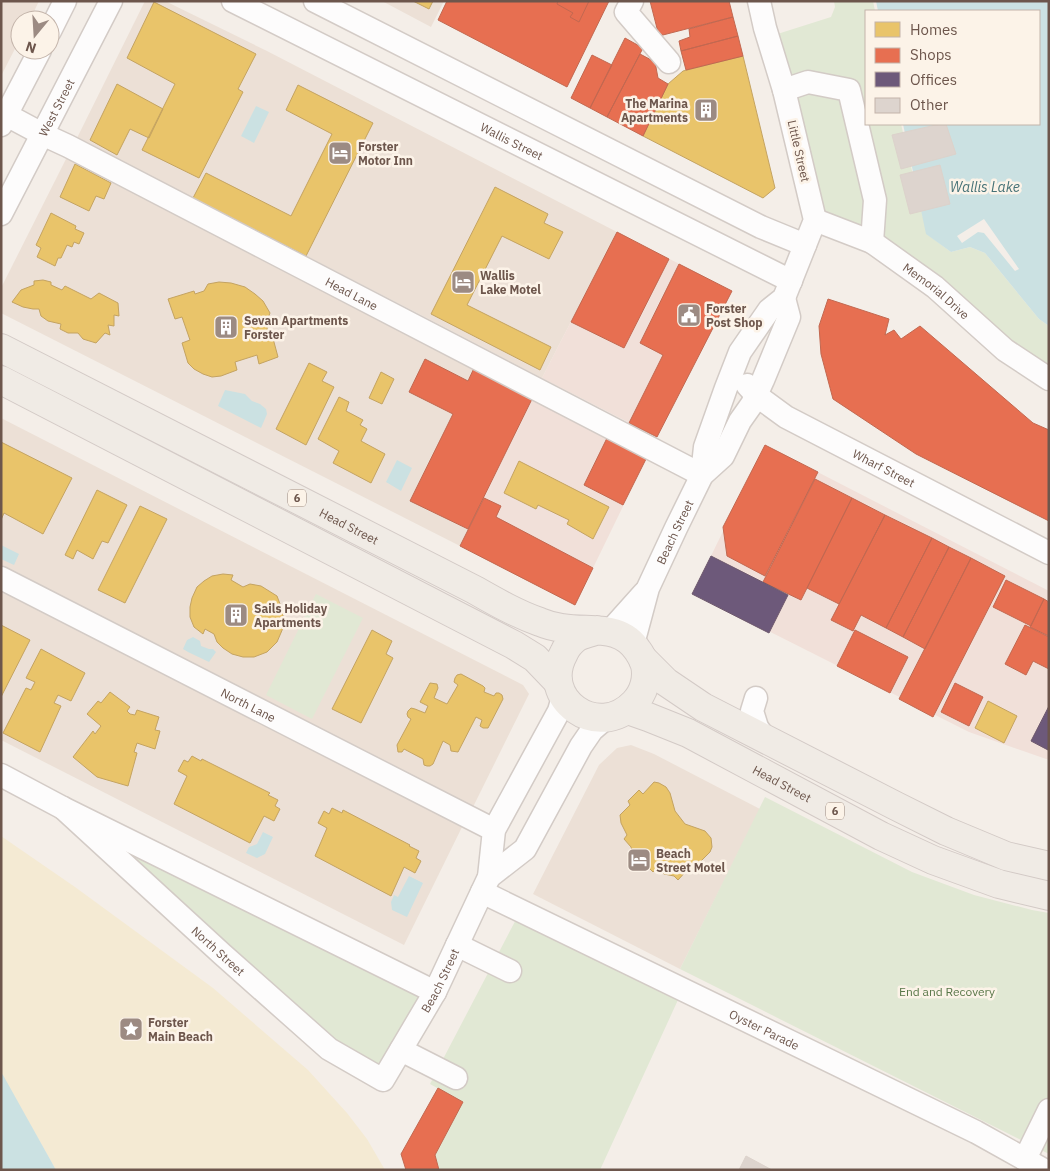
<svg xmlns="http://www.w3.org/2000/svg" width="1050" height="1171" viewBox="0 0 1050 1171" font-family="'IBM Plex Sans',sans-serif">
<rect width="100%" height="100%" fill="#f4eee8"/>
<path fill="#ece0d6" d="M1 1H39L30 20H20V39L1 76Z
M145 1H165L267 51 617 232 542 378 425 317 77 138Z
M382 1H444L431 27Z
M67 157 533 397 460 546 1 313V288Z
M1 418 523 685 529 694 472 809 1 565Z
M1 588 463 825 404 945 1 740Z
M631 745 654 754 760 809 680 969 533 894 599 765 617 748Z"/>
<path fill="#f1e0d9" d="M617 232 732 291 657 437 542 378Z
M533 397 647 457 575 605 460 546Z
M765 445 1049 591V760L969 732 693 593Z"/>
<path fill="#e1e8d4" d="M834 1H873L875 11H866V124H901L927 234 951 252 970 247 985 253 1039 319 1049 326V379L935 287 815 220 768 37 831 17 835 7Z
M316 594 363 618 312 719 266 695Z
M765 797 912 872 974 895 1032 910 1049 913V1154L680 969Z
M63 808 435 992 383 1080 329 1049Z
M521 910 683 989 600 1170H439L435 1155 462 1102 430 1084Z"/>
<path fill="#f4ead3" d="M1 836 75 887 213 988 308 1070 347 1113 367 1139 385 1170H56L1 1073Z"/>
<path fill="#cbe1e2" d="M876 1H1049V326L1039 319 985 253 970 247 951 252 926 234 903 124H1039V11H878Z
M256 106 269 112 254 143 241 136Z
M225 390 245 394 252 401 260 404 266 409 267 414 261 428 218 406Z
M397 460 412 468 401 491 386 482Z
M1 545 19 554 14 565 1 559Z
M193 637 200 641 201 646 209 649H213L216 652 209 662 188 652 183 649 187 640Z
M263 832 273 837 265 854 257 858 246 853 249 847 257 844Z
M409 876 423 883 407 917 392 910 391 902 394 895 398 897Z
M1 1073 3 1075 56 1170H1Z"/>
<path fill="#f4eee8" d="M984 219 1019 269 1015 271 984 233 978 232 962 243 957 236Z"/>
<path fill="#e9c46a" stroke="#c4a361" d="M413 1H433L429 9Z
M154 2 256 54 238 89 243 92 199 178 142 150 175 84 127 58Z
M743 56 775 188 763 198 643 136 668 84 683 71Z
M117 84 163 109 149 138 130 129 117 155 90 140Z
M298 85 373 123 306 256 193 198 206 173 291 216 332 134 286 110Z
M75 164 111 183 104 199 96 196 89 211 60 197Z
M495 187 548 214 544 223 563 232 549 259 502 236 467 305 551 347 540 370 431 314Z
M51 213 76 226 75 229 84 233 79 244 74 242 72 247 67 245 61 258H58L55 266 37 257 41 248 36 245Z
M43 280 51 282V285L62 290 65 286 91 299 99 293 118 303 119 316 114 315V326L108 325 110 335 105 333 96 343 83 339 78 333H68L60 329 61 324 48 321 41 316 39 309H33L23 307 12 302 21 290 34 285V281Z
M219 282 231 283 245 287 255 294 263 301 270 313 266 323 268 332 271 331 278 357 259 364 257 355 235 362 237 370 221 376 212 377 203 374 194 369 188 363 182 343 190 340 182 317 175 319 168 299 194 291 195 294 204 291 208 284Z
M309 363 327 372 322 381 334 387 306 445 276 429Z
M381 372 394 379 382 404 369 398Z
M339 397 349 402 346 411 363 420 360 425 367 429 361 441 385 454 371 483 333 463 339 451 318 439Z
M1 442 72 478 43 534 4 513 1 520Z
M519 461 609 507 593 539 567 524 569 520 538 505 536 509 504 493Z
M97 490 127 505 108 543 102 541 93 559 77 550 73 559 65 555Z
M140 506 167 519 125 603 98 590Z
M223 574 233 575 231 580 243 587 250 584 261 586 277 596 283 612V628L277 642 267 652 254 657H243L232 654 223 648 217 642 214 634 205 629 203 634 194 627 190 617V607L192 598 197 587 204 581 212 576Z
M1 625 30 640 1 697Z
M372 630 392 641 386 654 393 658 361 723 332 709Z
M41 649 85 673 71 701 58 695 54 703 61 706 40 752 3 733 26 688 31 690 35 682 26 678Z
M461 674 483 686 485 688 484 692 494 696 496 693H499L502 695 503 699 488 728H483L480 726 482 720 476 717 458 752 451 751 450 745 443 741 433 764 430 766H427L424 765 423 759 404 749 402 752H398L397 745 411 719 408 717 407 714 408 711 411 708 415 709 425 713 428 706 420 702 430 683 437 684 438 688 434 698 447 704 458 685 454 682 455 678 457 675Z
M110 692 130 707 127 711 130 714 135 715 137 710 159 717 155 730 160 731 155 749 137 743 134 752 137 753 128 786 97 777 73 757 93 731 95 734 101 726 87 714 98 701 101 703Z
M988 701 1017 716 1004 743 975 728Z
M192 756 201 761 202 759 270 793 268 795 278 800 275 806 280 809 274 821 264 816 250 843 174 804 187 776 178 771 184 760 188 762Z
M654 782 659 783 666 787 670 793 675 811 685 824 705 831 711 838 712 847 710 852 691 871 688 869 678 880 674 876 664 874 657 868 653 872 644 863 639 860 633 853 631 847 624 839 627 835 621 823 620 815 630 805 628 801 639 790 643 794Z
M332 808 342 813 343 810 410 845 409 846 419 851 416 858 421 861 415 873 404 867 391 896 315 856 327 828 318 823 324 811 329 814Z"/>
<path fill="#e76f51" stroke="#c26850" d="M447 1H609L567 87 438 20Z
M558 1H589L579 22 570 17 573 13 557 4Z
M650 1H729L733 17 659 36Z
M733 17 738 36 681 51 679 41 690 37 689 29Z
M738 36 743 56 686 70 681 51Z
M625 38 643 48 607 117 590 108Z
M640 54 655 62 658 78 668 84 643 136 607 117Z
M592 55 612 65 590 108 571 98Z
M617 232 669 259 624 348 571 322Z
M679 264 732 291 657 437 629 423 663 355 640 343Z
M828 299 889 319 885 335 894 330 901 339 920 326 1033 423 1049 430V521L916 454 833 399 821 354 819 326Z
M425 359 468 381 475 366 533 397 468 529 410 501 453 414 409 392Z
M608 436 647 457 623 505 584 485Z
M765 445 818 472 765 576 727 556 723 527Z
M815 479 852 498 801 600 763 582Z
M484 498 501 506 496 517 593 568 575 605 460 546Z
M852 498 885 515 839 604 807 588Z
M885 515 932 538 886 628 861 615 853 631 831 620Z
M932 538 949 547 903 637 886 628Z
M949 547 971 558 925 649 903 637Z
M971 558 1005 576 933 717 899 699Z
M1006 580 1044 599 1031 626 993 607Z
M1044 599 1049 602V636L1030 627Z
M1025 625 1049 637V669L1033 661 1026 675 1005 664Z
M855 630 908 657 890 693 837 666Z
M955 683 983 697 969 726 941 712Z
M438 1088 463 1102 435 1155 439 1170H406L401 1154Z"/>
<path fill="#6d597a" stroke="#6d586c" d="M711 556 788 595 769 633 692 594Z
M1049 706V748L1048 750 1031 741Z"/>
<path fill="#ddd4ce" stroke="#dcd2cb" d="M940 124H946L956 154 901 169 892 135Z
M940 165 950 204 910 214 900 175Z
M746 1156 772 1170H739Z"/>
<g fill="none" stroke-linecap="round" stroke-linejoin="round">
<g stroke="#d3cbc6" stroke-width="25">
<g id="minor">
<path id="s1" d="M233 1 791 281"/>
<path d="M315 1 761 227 805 245"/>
<path d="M632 1 626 12 669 62"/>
<path d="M50 31 65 1"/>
<path d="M784 90 808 82 849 90 875 200 872 242"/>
<path id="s2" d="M1 112 42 134 68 146 702 475"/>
<path d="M1 125 40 50"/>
<path id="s3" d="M1 214 111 1"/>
<path id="s4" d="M815 220 872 242 935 287 1005 350 1049 379"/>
<path id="s5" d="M747 385 756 395 786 417 1049 553"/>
<path d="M702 475 705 447 726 388 740 352 769 310 784 298 815 220 784 90 765 28 759 1"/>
<path id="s6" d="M1 578 494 830"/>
<path d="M610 631 644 593"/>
<path id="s7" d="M633 644 648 588 676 528 702 475 723 456 740 421 752 404 763 380 789 317 784 298"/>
<path d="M756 698 752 711 757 727 765 739"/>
<path d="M1 775 63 808 435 992"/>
<path id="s8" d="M63 808 222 954 329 1049 383 1080 435 992 489 877 494 830 559 711 563 697"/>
<path d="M489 877 525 849 581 746 592 730 606 718"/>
<path id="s9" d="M482 892 976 1132 1044 1170"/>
<path d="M457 945 510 971"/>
<path d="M401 1050 456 1078"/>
<path d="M1025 1159 1049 1110"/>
</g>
</g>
<g stroke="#d3cac6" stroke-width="30">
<g id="major">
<path id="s10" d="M1 348 475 590C496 602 517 614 540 622 547 625 555 627 562 628 590 633 620 623 638 651 641 655 643 659 645 665 648 678 644 693 634 703 598 741 538 699 564 653 566 648 571 642 576 638 582 634 591 633 597 630"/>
<path d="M1 380 514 645 535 658 558 682"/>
<path d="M643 659 666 682 703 707 896 806 946 831 1006 856 1049 866"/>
<path id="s11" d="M628 710 648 717 688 733 881 836 933 860 999 884 1049 896"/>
</g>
</g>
<use href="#minor" stroke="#fdfcfc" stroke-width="22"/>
<use href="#major" stroke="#f0ebe5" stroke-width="28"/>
</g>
<defs>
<g id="building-square" transform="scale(1.25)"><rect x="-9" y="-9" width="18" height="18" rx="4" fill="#9c8b83" stroke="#fcf3e8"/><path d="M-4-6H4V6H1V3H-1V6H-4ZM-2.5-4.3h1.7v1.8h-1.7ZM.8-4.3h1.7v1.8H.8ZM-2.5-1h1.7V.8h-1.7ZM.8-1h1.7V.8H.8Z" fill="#fff"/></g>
<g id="hotel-square" transform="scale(1.25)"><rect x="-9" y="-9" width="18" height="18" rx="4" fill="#9c8b83" stroke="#fcf3e8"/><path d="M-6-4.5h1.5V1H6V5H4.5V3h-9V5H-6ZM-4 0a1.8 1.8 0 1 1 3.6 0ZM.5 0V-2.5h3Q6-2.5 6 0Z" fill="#fff"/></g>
<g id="civic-square" transform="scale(1.25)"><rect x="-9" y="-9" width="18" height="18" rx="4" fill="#9c8b83" stroke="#fcf3e8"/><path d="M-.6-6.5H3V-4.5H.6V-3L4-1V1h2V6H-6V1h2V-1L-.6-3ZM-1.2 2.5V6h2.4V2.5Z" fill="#fff"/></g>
<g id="sight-square" transform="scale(1.25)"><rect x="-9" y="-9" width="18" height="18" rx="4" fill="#9c8b83" stroke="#fcf3e8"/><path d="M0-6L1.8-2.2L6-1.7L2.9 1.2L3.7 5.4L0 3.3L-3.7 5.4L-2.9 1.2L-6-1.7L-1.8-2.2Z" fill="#fff"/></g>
</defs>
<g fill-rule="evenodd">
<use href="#building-square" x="706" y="110"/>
<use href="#hotel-square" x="340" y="153"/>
<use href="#hotel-square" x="463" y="282"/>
<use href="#civic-square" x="689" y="315"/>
<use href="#building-square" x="226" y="327"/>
<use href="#building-square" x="236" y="615"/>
<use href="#hotel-square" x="639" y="860"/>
<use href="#sight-square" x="131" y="1029"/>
</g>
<g text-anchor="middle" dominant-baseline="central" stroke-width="5" stroke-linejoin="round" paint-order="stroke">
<g fill="#fcf3e8" stroke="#98857b" stroke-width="1">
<rect x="288" y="489.5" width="18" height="17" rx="4"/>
<rect x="826" y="802.5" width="18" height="17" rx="4"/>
</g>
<g font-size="11" font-weight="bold" fill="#6d564c">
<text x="297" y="498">6</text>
<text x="835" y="811">6</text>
</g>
<g font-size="12" font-weight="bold" fill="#6d564c" stroke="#fcf3e8" text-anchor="start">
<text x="688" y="103" text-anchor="end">The Marina<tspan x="688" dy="14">Apartments</tspan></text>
<text x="358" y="146">Forster<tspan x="358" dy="14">Motor Inn</tspan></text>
<text x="480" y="275">Wallis<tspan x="480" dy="14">Lake Motel</tspan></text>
<text x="706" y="308">Forster<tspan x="706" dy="14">Post Shop</tspan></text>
<text x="244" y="320">Sevan Apartments<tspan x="244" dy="14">Forster</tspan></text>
<text x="254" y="608">Sails Holiday<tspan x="254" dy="14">Apartments</tspan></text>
<text x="656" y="853">Beach<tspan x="656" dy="14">Street Motel</tspan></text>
<text x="148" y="1022">Forster<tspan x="148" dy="14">Main Beach</tspan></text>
</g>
<g font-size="12" fill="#6d564c" stroke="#fcf3e8">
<text stroke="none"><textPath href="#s3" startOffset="120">West Street</textPath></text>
<text stroke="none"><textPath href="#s1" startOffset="312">Wallis Street</textPath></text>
<text transform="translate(799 151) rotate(77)">Little Street</text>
<text stroke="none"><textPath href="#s4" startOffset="142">Memorial Drive</textPath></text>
<text stroke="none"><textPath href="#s2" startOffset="395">Head Lane</textPath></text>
<text stroke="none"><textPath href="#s5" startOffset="161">Wharf Street</textPath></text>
<text stroke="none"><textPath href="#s10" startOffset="391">Head Street</textPath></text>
<text stroke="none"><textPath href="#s7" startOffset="120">Beach Street</textPath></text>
<text stroke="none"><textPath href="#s6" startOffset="278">North Lane</textPath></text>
<text stroke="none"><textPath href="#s11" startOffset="171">Head Street</textPath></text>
<text stroke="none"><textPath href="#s8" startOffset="211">North Street</textPath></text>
<text stroke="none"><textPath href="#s8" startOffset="536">Beach Street</textPath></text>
<text stroke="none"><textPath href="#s9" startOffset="314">Oyster Parade</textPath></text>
</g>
<g font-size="12" fill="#597749" stroke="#fcf3e8">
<text x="947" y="991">End and Recovery</text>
</g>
<g font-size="14" font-style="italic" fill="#467277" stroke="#fcf3e8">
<text x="985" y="187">Wallis Lake</text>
</g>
</g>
<rect width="1050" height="1171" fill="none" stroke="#6d564c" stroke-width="5"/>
<rect x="865" y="10" width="175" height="115" fill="#fcf3e8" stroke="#c3b4aa"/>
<rect x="875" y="22" width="25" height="15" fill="#e9c46a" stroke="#c3b4aa"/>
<text x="910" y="35" font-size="15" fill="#6d564c">Homes</text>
<rect x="875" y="48" width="25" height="15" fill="#e76f51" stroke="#c3b4aa"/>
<text x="910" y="60" font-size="15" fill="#6d564c">Shops</text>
<rect x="875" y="72" width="25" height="15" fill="#6d597a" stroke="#c3b4aa"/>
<text x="910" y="85" font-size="15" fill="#6d564c">Offices</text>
<rect x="875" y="98" width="25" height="15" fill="#ddd4ce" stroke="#c3b4aa"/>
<text x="910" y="110" font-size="15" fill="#6d564c">Other</text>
<g transform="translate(35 35) rotate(198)"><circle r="24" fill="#fcf3e8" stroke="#c3b4aa"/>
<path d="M0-4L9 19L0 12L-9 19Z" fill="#9c8b83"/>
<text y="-8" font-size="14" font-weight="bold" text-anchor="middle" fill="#6d564c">N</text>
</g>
</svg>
